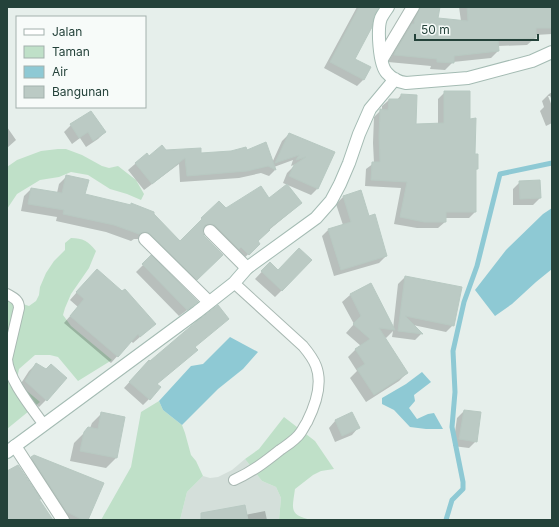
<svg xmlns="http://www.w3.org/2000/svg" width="559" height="527" viewBox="0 0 559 527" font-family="Inter,sans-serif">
<rect width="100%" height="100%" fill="#e6efeb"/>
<path fill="#d4dfda" d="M245 459 262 481 276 487 281 498 279 520H180L187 492 203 476 210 478 218 477 232 470Z"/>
<path fill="#bfe0c8" d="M58 149H66L82 155 102 166 109 168 118 166 136 180 144 194 141 200 127 194 110 189 88 175 71 172 59 177 40 180 17 194 7 209V167L17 160 41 151Z
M71 238C83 238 88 241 96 251L89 268 71 294 65 308 63 315 71 326 112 360 78 381 58 357 50 355H35L19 369 17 379 21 386 40 402 7 429V299L29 306 36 301 39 295 40 287 46 273 54 261 65 250V243Z
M159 401 163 410 182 425 185 433 191 455 196 461 203 476 187 492 180 520H101L131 467 141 412Z
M284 417 315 441 334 469 321 471 313 475 295 489C292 510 289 515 312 520H279L281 498 276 487 262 481 245 459 259 449Z"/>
<path fill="#8ec9d4" d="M552 208V269L536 282 512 304 495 316 475 290 506 250 543 214Z
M230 337 258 352 243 369 218 389 182 425 163 410 159 401 191 366 203 364Z
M422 372 431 382 414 395 415 401 409 408 417 419 428 414 434 413 443 429H426L410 427 394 410 382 404V398L406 384Z"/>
<path fill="#0003" d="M357 7H378L353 59 364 79 357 86 324 68Z
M411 7H439L437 19 461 21 459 7H552V34L535 35V38L527 45 497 46 498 51 491 58 453 62 445 70 430 69 431 66 388 62 405 33 407 30Z
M445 92 469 120 474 155 477 169 475 171V212L469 218H445V222L438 228H417L394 224 401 188 365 186 366 169 374 163 373 143 374 117 381 110H382V106L389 100H397L401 95 415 125 438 124V99Z
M552 92V100L550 96H548L552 106V123L546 126 540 111 544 107 542 101 549 94Z
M71 125 105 132 98 139 86 147 80 138 72 144 64 132Z
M7 127 16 140 7 148Z
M289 134 333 152 318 188 311 195 283 183 287 173 296 164 291 166 293 160 274 167 275 170 269 176 261 173 239 178 180 182 179 164 144 190 128 170 135 164 147 155 149 157 166 151 200 154 246 151 272 163 282 141Z
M67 176 84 195 130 206 131 204 152 214 180 242 196 227 195 226 202 219 226 209 268 200 301 203 293 210 269 230 257 242 259 244 241 261 208 233 202 231 204 237 222 255 189 286 140 239H134L131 241 106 232 56 221 57 217 21 211 24 196 31 189 57 193 59 184Z
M520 182 540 198 533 205H513V189Z
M360 192 368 217 386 256 379 263 334 276 322 236 329 229 343 225 336 204 343 197Z
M151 257 197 302 190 308 179 316 136 272Z
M270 263 282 290 275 297 255 279Z
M90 277 148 330 133 343 131 341 111 363 64 323 78 307 70 300Z
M405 277 453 325 446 332 413 325 421 334 415 340 392 337 393 331 386 338 384 337 407 373 399 381 366 402 350 378 357 371 348 357 355 350 361 346 346 333 354 324 342 302 350 295 370 284 393 329 398 284Z
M195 347 156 384 149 399 143 405 124 388 143 367 150 363Z
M36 364 46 400 39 407 18 388 29 371Z
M464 411 476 441 469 448 453 446 457 418Z
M102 413 124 418 116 458 106 468 70 461 74 443 89 428H90L92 423Z
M352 414 358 428 352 435 335 442 329 428 335 421Z
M32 458 103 484 87 520H63L25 464Z
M265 511 267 520H209L245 515Z"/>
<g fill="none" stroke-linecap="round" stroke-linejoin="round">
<path stroke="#8ec9d4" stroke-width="5" d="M446 520 452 500 463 489V482L452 427 455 392 453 351 464 302 477 266 500 174 552 163"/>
</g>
<path fill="#bbcac4" stroke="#b8c9c2" d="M359 7H379L374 16 372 27 355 59 371 67 364 80 330 62Z
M420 7H440L438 18 468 21 467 7H552V28H536V38L498 39 499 51 454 56V63L437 62V59L394 55 396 50 412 24H414L415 19 419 11Z
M444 91H470V119L476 118 475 154H478V169H476V212H446V222H424L400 217 407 182 371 180 372 162H380L379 136 380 109 388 110 389 99H401V94L417 95 416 124 444 123Z
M91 111 106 132 93 141 88 132 79 138 70 124Z
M289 133 335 152 318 189 289 176 294 165 306 157 296 160 299 155 275 163Z
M266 142 276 170 268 166 247 171 187 176 185 158 152 184 135 163 147 153 149 156 162 145 166 150 201 148V153L231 151 246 147 247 150Z
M66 175 89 180 85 194 131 205V203L154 212V214L180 241 202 219 201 218 219 201 226 208 261 186 269 198 287 184 302 203 269 229 270 230 258 241 260 244 249 255 241 247 239 249 215 225 212 224H208L205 225 203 229V233L204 236 223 255 197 280 150 234 147 232H143L139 234 114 225 63 214 64 210 28 204 31 188 62 193Z
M540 180 541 198 520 199 519 181Z
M361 190 369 216 375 214 387 256 341 270 328 229 351 222 343 196Z
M299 248 312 260 282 291 261 271 270 262 278 270Z
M151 255 198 302 187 310 142 264Z
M97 269 122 291 125 289 156 324 140 337 138 334 118 357 70 316 84 299 76 292Z
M405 276 462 287 454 326 405 316 423 334 398 331Z
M371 283 395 330 379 328 408 373 374 395 357 369 365 364 355 349 370 339 353 324 361 316 350 294Z
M218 305 229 319 195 347 198 350 157 384 161 387 150 400 129 382 149 360 150 361 197 321Z
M36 363 46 369 51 364 67 378 47 401 25 381Z
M464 410 481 412 477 442 459 439Z
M101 412 125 417 117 458 80 451 84 432 88 427 98 429Z
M352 412 360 428 342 436 335 420Z
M34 455 104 483 88 520H83L67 512 31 457Z
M18 465 41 499H39L53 520H7V471Z
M245 505 248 520H201V513Z"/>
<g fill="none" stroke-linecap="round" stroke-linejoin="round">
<g stroke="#a8b8b2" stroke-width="12">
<path id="lane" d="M234 283 303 346C308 352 313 358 316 366 323 384 315 406 307 422 305 425 303 429 301 432 296 440 287 445 280 450 265 462 252 472 234 480
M7 294C14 298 19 300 19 308L7 359C8 379 32 408 44 425"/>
</g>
<g stroke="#a8b8b2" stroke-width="14">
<path id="street" d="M382 59 413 7
M210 231 247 268
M145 239 209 302
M15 446 63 520"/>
</g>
<g stroke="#a4bbb3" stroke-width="14">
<path id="secondary" d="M388 7C386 10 383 14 381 18 377 28 379 65 387 73 392 79 399 82 406 83L468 78 532 61 552 52
M7 452 197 312 234 283 247 268 316 218 331 201 340 184 349 163 359 134 370 109 395 79"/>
</g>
<use href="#lane" stroke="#fff" stroke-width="10"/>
<use href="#street" stroke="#fff" stroke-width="12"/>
<use href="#secondary" stroke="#fff" stroke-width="12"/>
</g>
<rect width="559" height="527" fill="none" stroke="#24423a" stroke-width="16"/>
<rect x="16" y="16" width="130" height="92" fill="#f7fbf9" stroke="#a3b1ad"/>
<rect x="24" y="29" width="20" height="6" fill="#ffffff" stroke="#a3b1ad"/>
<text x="52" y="36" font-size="12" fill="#24423a">Jalan</text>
<rect x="24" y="46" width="20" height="12" fill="#bfe0c8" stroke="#a3b1ad"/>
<text x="52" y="56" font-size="12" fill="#24423a">Taman</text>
<rect x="24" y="66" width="20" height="12" fill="#8ec9d4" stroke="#a3b1ad"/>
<text x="52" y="76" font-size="12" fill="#24423a">Air</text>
<rect x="24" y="86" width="20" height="12" fill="#bbcac4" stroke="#a3b1ad"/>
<text x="52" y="96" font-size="12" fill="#24423a">Bangunan</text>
<path d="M415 34v6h123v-6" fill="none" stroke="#24423a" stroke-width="2"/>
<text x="421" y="34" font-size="12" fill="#24423a" stroke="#f7fbf9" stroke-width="3" paint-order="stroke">50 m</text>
</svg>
